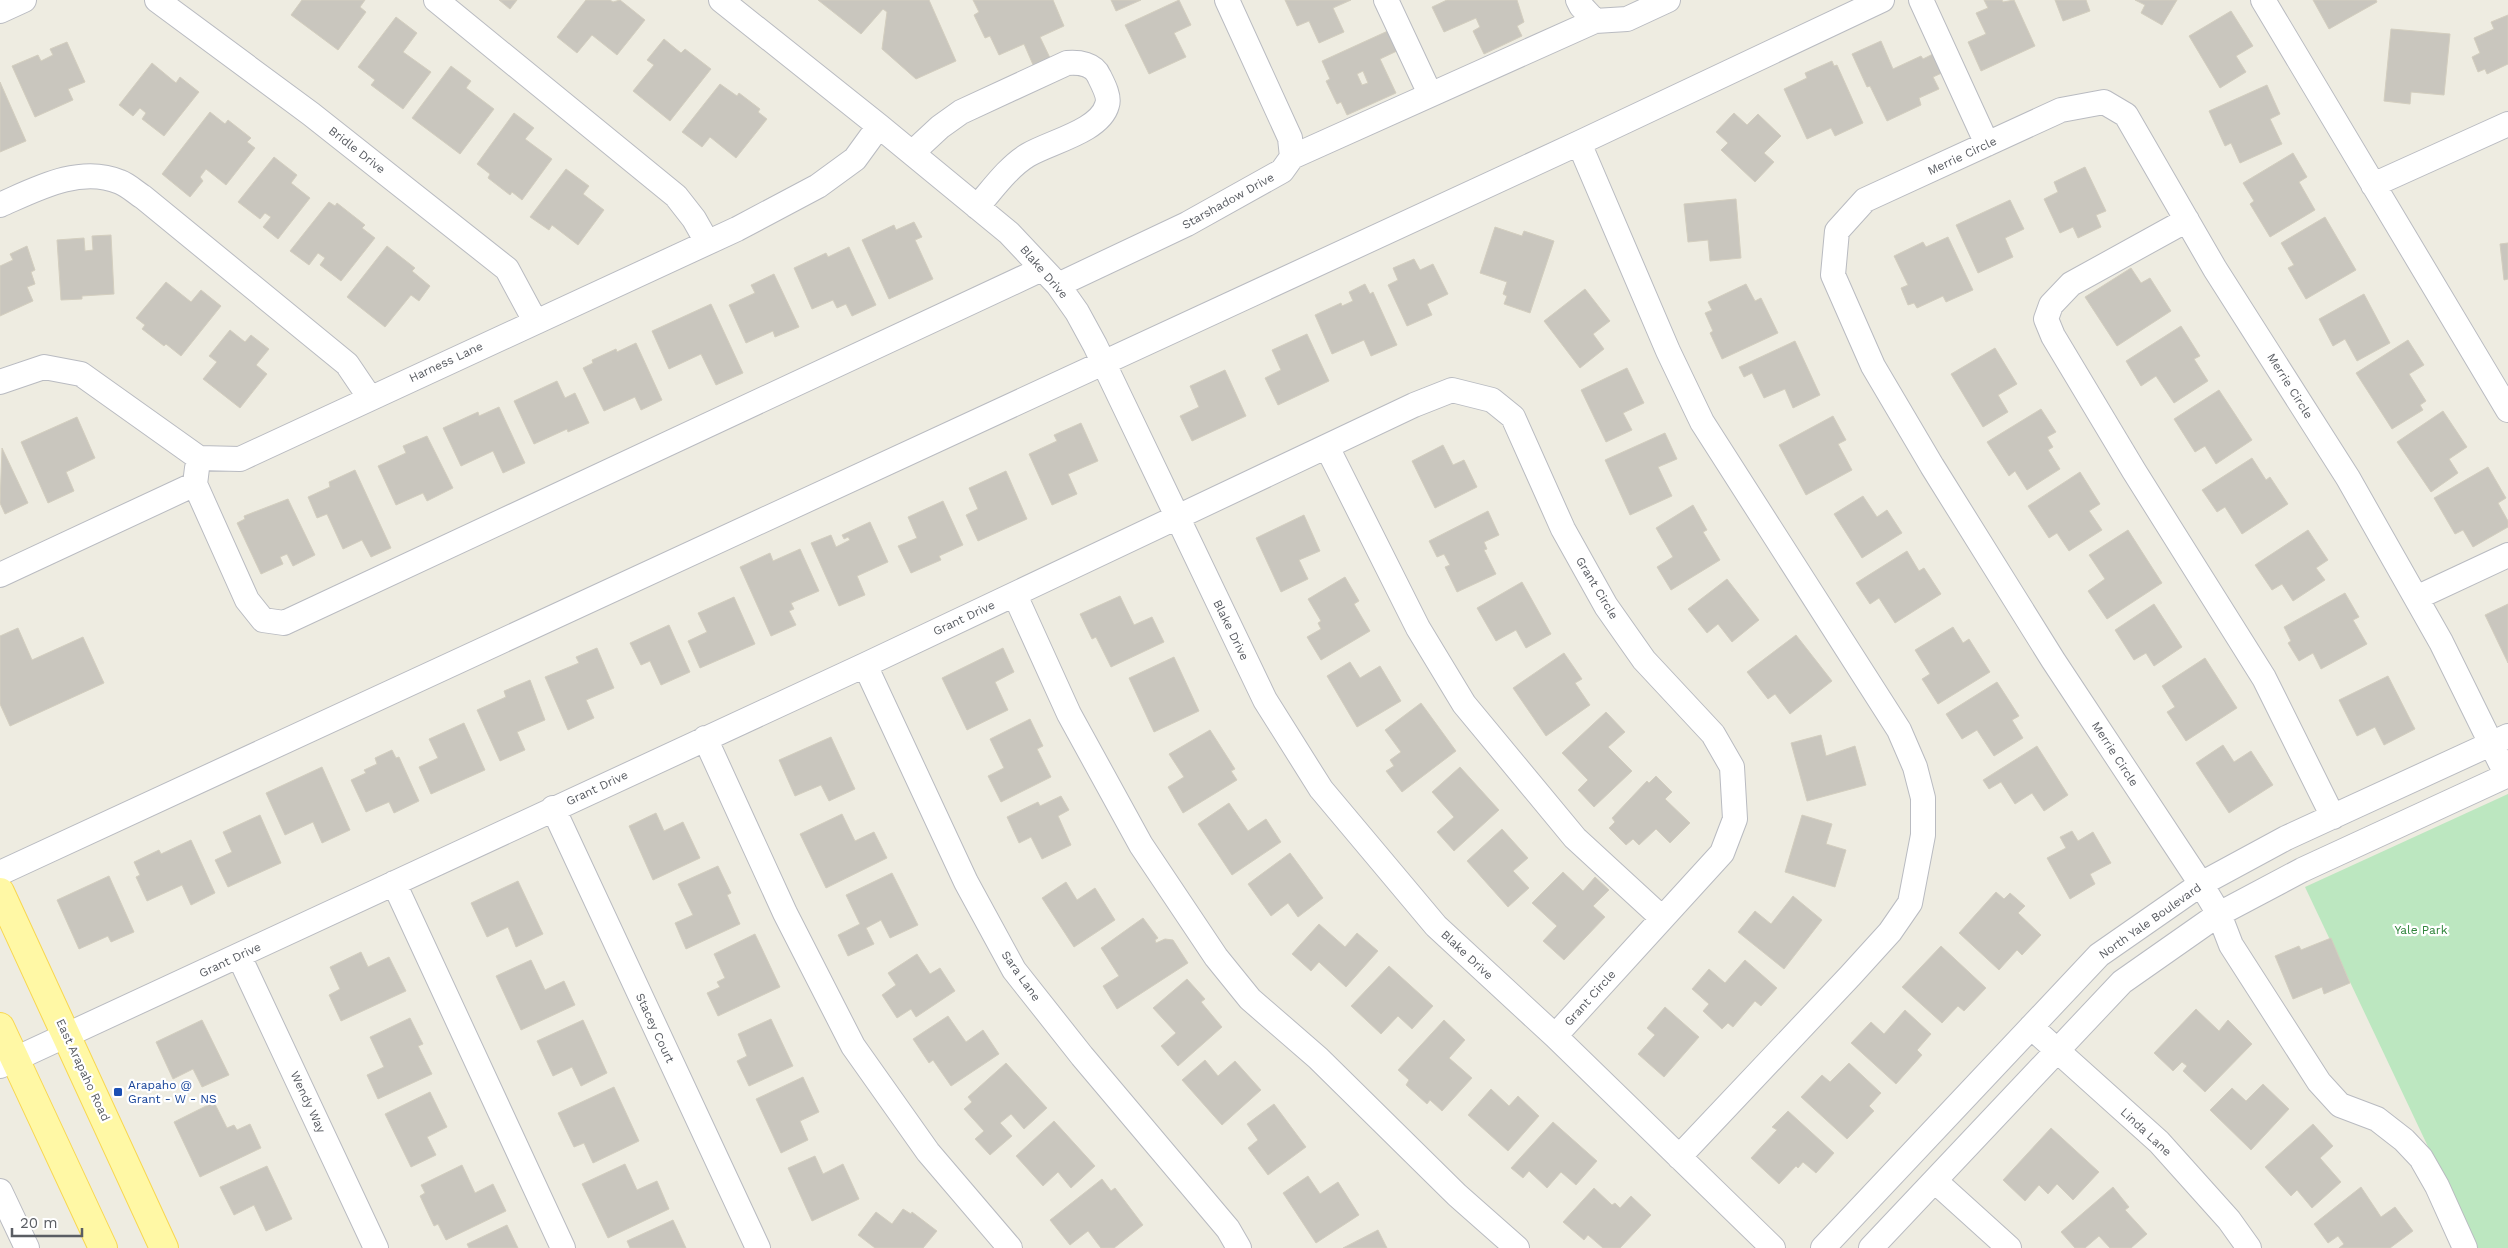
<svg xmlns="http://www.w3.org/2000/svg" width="2508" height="1248" viewBox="0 0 2508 1248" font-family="'Work Sans',sans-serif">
<rect width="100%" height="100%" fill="#eeece1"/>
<path fill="#bce7c0" d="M2508 794V1248H2476L2305 887Z"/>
<path fill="#c9c6be" stroke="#d3cebf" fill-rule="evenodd" d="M302 0H365L360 7 366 12 338 50 291 15Z
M499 0H517L510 9Z
M586 0H610L613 2 620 0 645 20 617 55 592 35 577 53 557 37Z
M818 0H929L956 61 916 79 882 49 887 12 883 9 861 34Z
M973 0H1053L1064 26 1040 37 1051 60 1034 67 1024 44 999 55 990 36 985 38 974 15 979 12Z
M1111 0H1141L1116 11Z
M1179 0 1191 25 1174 33 1186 57 1149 74 1125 25Z
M1285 0H1351L1333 8 1344 32 1319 43 1309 21 1297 26Z
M1447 0H1517L1524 22 1517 26 1522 36 1484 54 1473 31 1480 27 1476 18 1444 32 1432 7Z
M1984 0H2002L2003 2 2014 0 2035 46 1981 71 1968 42 1986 34 1976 13 1988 8Z
M2055 0H2086L2090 11 2063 21Z
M2135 0H2177L2162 25 2141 13 2145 5Z
M2313 0H2376L2377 2 2329 29Z
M2231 11 2253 46 2236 56 2246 72 2220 88 2189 36Z
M2508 15V64L2487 74 2485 69 2478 72 2472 57 2480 53 2474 38 2494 29 2491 22Z
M396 17 417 33 403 52 431 72 403 109 371 85 375 80 358 67Z
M2391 29 2450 34 2444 95 2411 92 2410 104 2384 101Z
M1390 30 1399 50 1380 59 1396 93 1347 115 1341 102 1337 104 1326 81 1330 79 1322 61ZM1363 71 1368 83 1362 85 1357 74Z
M664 39 681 53 685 49 711 69 670 121 633 91 654 65 647 60Z
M1881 41 1893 69 1921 56 1923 59 1935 53 1944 72 1933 77 1939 89 1919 98 1921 105 1887 121 1870 86 1867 87 1852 54Z
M67 42 85 82 68 89 73 100 35 117 12 66 38 55 41 61 53 55 50 49Z
M1832 61 1834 66 1837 65 1863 123 1835 136 1831 128 1807 139 1784 89 1807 78 1805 73Z
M152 63 176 83 180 77 199 92 164 136 142 119 146 113 140 108 133 116 119 105Z
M451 66 471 81 466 88 494 109 460 154 412 118Z
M0 82 26 141 0 152Z
M720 84 737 96 739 93 760 109 758 112 767 119 736 158 710 137 702 147 682 132Z
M2267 85 2280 114 2270 119 2282 144 2240 163 2231 143 2225 146 2209 111Z
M210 112 225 124 228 120 251 138 247 142 255 148 226 185 206 169 200 177 203 181 190 197 162 174Z
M514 113 534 128 525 139 552 159 522 200 512 192 510 195 488 178 490 174 477 164Z
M1734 113 1747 125 1758 114 1781 136 1764 153 1774 162 1755 182 1721 150 1728 143 1716 132Z
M2293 153 2307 177 2299 182 2315 210 2270 237 2250 204 2254 201 2243 183Z
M274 157 297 175 291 183 310 198 278 239 263 227 271 217 265 213 260 219 238 202Z
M2085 167 2106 211 2096 215 2101 227 2078 238 2073 227 2060 233 2044 199 2058 192 2054 182Z
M566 169 589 186 583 194 604 210 578 245 552 225 549 230 530 217Z
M1736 199 1741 258 1710 261 1708 240 1688 242 1684 204Z
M2010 200 2024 229 2005 238 2013 257 1978 273 1956 225Z
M329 202 335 206 337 203 365 225 362 228 375 238 341 281 320 265 325 258 318 253 309 265 290 251Z
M2325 217 2356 270 2306 299 2288 268 2294 265 2281 243Z
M914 222 922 237 915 240 933 279 889 299 862 240 894 225 896 230Z
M1495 227 1522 236 1524 231 1554 241 1530 313 1504 304 1507 296 1503 294 1507 282 1480 273Z
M111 235 114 294 82 296V299L61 300 57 240 84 238 85 251 93 250 92 236Z
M1948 237 1973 290 1946 302 1943 296 1917 308 1914 303 1908 305 1901 288 1908 285 1894 256 1923 242 1926 247Z
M2508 243V279L2504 280 2500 244Z
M27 246 35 270 31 272 35 284 27 287 33 301 0 316V266L13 260 10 254Z
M387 246 415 268 412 271 430 286 419 301 411 295 385 327 347 297Z
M849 247 876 305 852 316 846 304 837 308 833 300 812 309 794 268 826 253 828 257Z
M1414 259 1420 270 1433 264 1448 294 1427 304 1432 315 1407 326 1388 285 1398 280 1393 268Z
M2131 268 2141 283 2150 278 2171 311 2117 346 2085 297Z
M774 274 799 327 775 337 773 331 746 343 729 305 755 293 751 285Z
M166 282 191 302 201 290 221 306 181 356 166 344 164 346 142 329 145 325 136 318Z
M1365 284 1370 294 1373 292 1397 345 1371 356 1364 340 1332 354 1315 315 1341 303 1342 306 1353 301 1349 292Z
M1746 284 1755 301 1761 298 1778 333 1722 359 1710 333 1713 331 1705 313 1712 310 1708 302Z
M1585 289 1610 321 1593 334 1604 349 1580 368 1544 321Z
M2364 294 2390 343 2357 361 2345 339 2333 346 2319 319Z
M711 304 743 373 716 385 701 354 669 369 652 331Z
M2181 326 2200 356 2194 359 2208 381 2174 403 2156 376 2141 386 2126 361Z
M230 330 245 342 251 335 269 349 256 365 267 374 240 408 203 379 217 362 209 356Z
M1307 334 1329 381 1278 405 1265 378 1281 370 1272 350Z
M2408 340 2424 365 2409 374 2426 401 2420 405 2423 410 2392 429 2356 373Z
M1795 341 1820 395 1793 408 1785 389 1764 398 1752 373 1744 377 1739 367Z
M636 343 662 400 641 410 635 397 604 411 583 368 593 363 592 360 616 349 617 352Z
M1995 348 2017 384 1998 395 2008 412 1983 427 1951 374Z
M1627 368 1644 403 1623 413 1632 430 1606 442 1581 390Z
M1225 370 1246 416 1192 441 1180 416 1199 407 1190 386Z
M557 381 565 398 575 393 589 423 568 432 567 429 534 444 514 401Z
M2219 390 2252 440 2216 464 2205 446 2195 452 2174 419Z
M499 407 525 463 503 473 493 451 461 466 443 428 478 412 479 416Z
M2041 409 2056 432 2047 437 2053 447 2048 450 2060 469 2027 490 2015 471 2009 476 1987 442Z
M2443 411 2467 447 2449 459 2458 473 2431 492 2397 442Z
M1833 416 1846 440 1838 444 1852 470 1806 495 1779 445Z
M77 417 95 458 66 472 74 491 48 503 21 442Z
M1081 423 1098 461 1068 474 1077 494 1052 505 1029 454 1057 441 1054 435Z
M1665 433 1677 459 1658 467 1672 496 1630 515 1605 460Z
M427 436 453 488 427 501 423 493 396 505 378 466 406 453 403 446Z
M1443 445 1453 465 1464 460 1477 487 1435 508 1412 461Z
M2 448 28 503 5 514 0 503Z
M2252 458 2266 480 2270 477 2288 504 2242 534 2225 507 2217 512 2202 490Z
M2488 467 2506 498 2498 503 2508 521V527L2473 547 2463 530 2455 534 2434 498Z
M355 470 391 548 371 557 362 540 343 549 327 514 317 518 308 497 330 487 329 482Z
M1006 471 1027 519 978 541 966 515 978 509 969 488Z
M2080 472 2100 504 2089 511 2102 530 2069 551 2057 533 2049 538 2028 506Z
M1863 496 1877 517 1887 510 1902 533 1862 558 1834 514Z
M288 499 315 555 293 566 287 554 280 557 283 564 261 574 237 523 245 519 244 516Z
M943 501 963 545 939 556 941 560 911 573 898 546 917 538 908 517Z
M1693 505 1707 530 1703 532 1720 560 1671 590 1657 567 1673 557 1656 528Z
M1488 511 1499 535 1484 542 1487 549 1484 550 1496 574 1457 592 1445 567 1450 565 1444 554 1437 557 1429 541Z
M1304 515 1320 551 1299 560 1308 579 1281 592 1256 538Z
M870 522 888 562 857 576 865 595 839 606 811 543 831 535 836 547 850 540 848 537 844 539 842 535Z
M2128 530 2162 583 2107 619 2088 591 2105 579 2089 555Z
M2308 530 2328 560 2316 568 2325 580 2293 601 2282 584 2272 590 2255 565Z
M800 549 819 591 791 603 794 609 789 611 796 625 771 636 740 567 770 553 773 561Z
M1907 551 1919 571 1924 568 1941 594 1895 623 1879 598 1870 604 1856 583Z
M1345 577 1359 601 1354 604 1370 631 1321 660 1307 637 1321 629 1318 623 1321 621 1308 599Z
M1727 579 1759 620 1732 642 1718 624 1707 633 1688 609Z
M1522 582 1551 634 1526 648 1516 630 1496 641 1477 608Z
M2345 593 2359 617 2353 620 2367 644 2321 669 2313 653 2299 661 2288 643 2291 641 2284 627Z
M1120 596 1134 625 1152 617 1164 642 1111 667 1096 637 1092 639 1080 614Z
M734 597 755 644 700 668 688 641 707 632 698 613Z
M2154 604 2182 647 2154 666 2146 653 2134 660 2115 630Z
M2508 604V663L2485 615Z
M669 625 690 672 661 685 650 661 641 665 630 643Z
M1953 627 1963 643 1969 639 1990 672 1938 704 1922 679 1930 674 1915 650Z
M18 628 32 660 83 637 104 683 10 726 0 704V636Z
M1796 635 1832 681 1790 714 1775 694 1768 699 1747 672Z
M597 648 614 688 586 700 594 718 568 730 545 677 579 663 576 657Z
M1003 648 1014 672 995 682 1008 710 967 730 942 678Z
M1564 653 1582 679 1575 683 1590 705 1546 736 1513 688Z
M1174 657 1199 711 1154 732 1129 678Z
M2205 658 2237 708 2186 741 2167 712 2175 707 2162 686Z
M1350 662 1360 678 1380 666 1401 701 1357 727 1327 676Z
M2388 676 2415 729 2384 745 2375 727 2357 736 2339 700Z
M530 680 545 720 517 732 525 750 500 761 477 710 506 697 504 691Z
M1997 682 2019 716 2012 720 2023 738 1994 756 1977 730 1962 739 1946 714Z
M1421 703 1456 751 1402 792 1386 771 1394 766 1390 760 1401 752 1385 730Z
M1606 712 1625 732 1608 747 1632 771 1594 807 1578 790 1588 780 1562 753Z
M1030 719 1043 746 1037 749 1051 777 1001 802 988 776 1004 768 990 739Z
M464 723 485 770 431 794 419 767 438 758 429 739Z
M1210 730 1235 769 1231 771 1237 780 1183 813 1168 787 1184 777 1169 754Z
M1821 735 1826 756 1855 746 1866 785 1807 801 1791 743Z
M831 737 855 789 829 801 821 785 795 796 779 760Z
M2223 745 2234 762 2251 751 2273 785 2229 813 2196 763Z
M2037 746 2068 795 2044 811 2032 793 2015 804 2001 782 1989 789 1983 780Z
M392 750 396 758 399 757 419 801 394 813 389 802 366 812 351 780 366 773 364 770 377 764 375 758Z
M322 767 350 830 322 843 313 822 285 835 266 793Z
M1460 767 1499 810 1454 851 1437 832 1454 817 1432 792Z
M1656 776 1672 792 1665 799 1690 823 1670 843 1656 829 1639 845 1633 839 1626 845 1609 828 1615 822 1612 818 1647 781 1649 783Z
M1061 796 1069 810 1058 816 1071 845 1042 859 1031 837 1019 843 1007 817 1038 802 1040 806Z
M1229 803 1248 831 1266 819 1281 842 1232 875 1198 824Z
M656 813 664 831 683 822 700 858 653 880 629 826Z
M842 814 855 841 874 832 887 858 826 888 800 834Z
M260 815 281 863 228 887 215 860 232 852 223 832Z
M1802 815 1832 824 1826 844 1846 850 1835 887 1785 872Z
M1502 829 1528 858 1513 871 1529 888 1508 907 1467 861Z
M2072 831 2078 841 2093 832 2111 863 2090 874 2095 884 2070 899 2047 858 2066 848 2060 837Z
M191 840 215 893 191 905 182 885 147 901 136 877 140 875 134 862 159 850 161 854Z
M1290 853 1323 898 1298 917 1288 903 1271 916 1248 884Z
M718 866 731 893 727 895 740 924 686 949 675 923 693 915 678 884Z
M1563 872 1583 891 1595 877 1609 890 1593 906 1605 917 1564 960 1543 941 1557 926 1532 903Z
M892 873 918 925 890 938 881 920 866 928 874 944 848 956 838 935 860 924 846 895Z
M109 876 134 932 111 942 108 936 79 949 57 900Z
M518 881 543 934 516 947 508 927 487 937 471 903Z
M1066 882 1077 900 1095 888 1115 920 1074 947 1042 898Z
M1996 892 2004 899 2010 893 2025 906 2018 913 2041 935 2022 955 2017 950 1999 970 1959 933Z
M1793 896 1822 920 1784 969 1738 932 1755 911 1771 924Z
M1143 918 1158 938 1155 940 1156 943 1165 939 1173 940 1188 963 1117 1009 1103 986 1119 976 1101 948Z
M1319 924 1345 947 1357 933 1378 951 1346 987 1319 962 1311 971 1292 954Z
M755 934 780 987 718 1016 707 993 720 987 717 982 725 978 714 954Z
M2331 938 2350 983 2324 994 2322 987 2293 999 2275 956 2299 946 2301 950Z
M1941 946 1986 988 1964 1011 1958 1006 1942 1023 1902 987Z
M361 952 368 967 389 957 406 991 341 1021 329 995 340 989 330 967Z
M917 954 930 974 940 968 955 991 916 1017 911 1009 897 1018 882 995 896 985 888 973Z
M531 960 545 990 564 981 575 1005 521 1030 496 976Z
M1745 960 1777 988 1761 1006 1755 1001 1733 1027 1728 1023 1722 1029 1703 1011 1709 1004 1692 989 1709 969 1725 983Z
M1389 966 1433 1006 1412 1029 1398 1016 1381 1034 1351 1006Z
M1187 979 1205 999 1201 1002 1222 1027 1178 1066 1161 1046 1176 1033 1153 1008Z
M1665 1007 1699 1037 1664 1077 1638 1054 1655 1035 1647 1028Z
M2196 1009 2219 1031 2228 1020 2252 1044 2205 1092 2183 1071 2187 1066 2182 1062 2173 1071 2154 1053Z
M1905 1010 1931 1034 1917 1050 1922 1055 1896 1084 1851 1043 1871 1022 1884 1034Z
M948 1016 966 1042 983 1030 999 1054 951 1086 933 1060 929 1063 913 1039Z
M410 1018 423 1044 418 1046 432 1074 378 1099 367 1075 384 1067 370 1037Z
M771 1019 793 1066 749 1086 737 1061 747 1056 738 1034Z
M202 1020 229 1075 202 1087 193 1069 173 1079 156 1042Z
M583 1020 607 1073 581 1086 572 1067 553 1076 537 1041Z
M1444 1020 1465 1040 1449 1058 1472 1078 1442 1111 1430 1100 1427 1104 1406 1085 1409 1080 1398 1070Z
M1205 1060 1218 1076 1235 1061 1261 1090 1222 1125 1182 1080Z
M1006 1063 1047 1108 1024 1129 1011 1114 1000 1123 1012 1136 990 1155 975 1139 984 1131 964 1109 972 1102 968 1097Z
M1849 1063 1881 1093 1869 1106 1874 1111 1847 1139 1801 1097 1822 1075 1830 1082Z
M803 1077 819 1112 800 1121 808 1140 781 1153 756 1099Z
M2263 1084 2289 1109 2251 1150 2210 1110 2232 1088 2246 1101Z
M614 1087 639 1141 593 1163 584 1143 574 1147 558 1113Z
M1491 1089 1509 1106 1518 1096 1539 1116 1508 1151 1468 1115Z
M430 1092 447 1127 427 1137 436 1155 411 1167 385 1114Z
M214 1102 227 1128 234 1125 237 1130 250 1124 261 1148 200 1177 174 1122Z
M1274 1104 1306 1147 1268 1175 1248 1148 1258 1140 1247 1124Z
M1788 1111 1834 1153 1816 1173 1803 1162 1798 1168 1796 1166 1779 1184 1751 1158 1777 1130 1772 1127Z
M1054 1121 1095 1166 1071 1188 1058 1172 1043 1186 1016 1156Z
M1553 1122 1597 1161 1576 1185 1561 1172 1547 1188 1529 1171 1523 1178 1511 1168Z
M2313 1124 2333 1146 2320 1158 2341 1182 2312 1208 2297 1190 2291 1196 2265 1167Z
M2051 1128 2099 1172 2073 1200 2057 1184 2048 1194 2039 1185 2025 1201 2003 1180Z
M815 1156 823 1174 843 1164 859 1199 812 1221 788 1168Z
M625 1164 637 1190 657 1181 669 1209 608 1238 582 1184Z
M462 1165 475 1193 493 1184 506 1211 446 1240 438 1224 434 1226 420 1196 425 1193 421 1185Z
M267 1166 292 1219 266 1231 254 1205 234 1215 220 1187Z
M1308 1176 1320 1194 1338 1182 1359 1215 1316 1243 1283 1193Z
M1102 1179 1111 1191 1115 1188 1143 1225 1114 1248H1101L1088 1231 1070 1245 1050 1220Z
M2113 1187 2129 1207 2125 1210 2147 1234 2131 1248H2110L2099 1236 2085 1248H2075L2061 1232Z
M2361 1187 2381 1217 2395 1207 2413 1231 2390 1248H2339L2344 1244 2338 1236 2328 1243 2314 1224Z
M1594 1188 1612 1205 1615 1203 1620 1208 1631 1196 1651 1215 1620 1248H1603L1588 1235 1584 1240 1563 1222Z
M903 1209 911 1214 912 1212 937 1231 923 1248H875L858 1235 876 1212 892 1224Z
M673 1220 686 1248H630L627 1241Z
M507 1225 518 1248H469L467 1244Z
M1378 1230 1387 1248H1343Z"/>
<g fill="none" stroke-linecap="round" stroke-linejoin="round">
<g stroke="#b9bbc1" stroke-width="26">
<path id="minor" d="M157 0 311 114 507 269 535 321
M436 0 676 196 694 219 707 242
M721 0 879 126 1009 233 1058 285 1077 312 1095 345 1265 700 1321 789 1436 926 1555 1036 1773 1248
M1386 0 1430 94
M1578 0 1581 6 1595 21 1627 19 1668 0
M1921 0 1987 144
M2263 0 2508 410
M0 11 24 0
M1579 143 1668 351 1702 422 1899 730 1915 767 1923 798V835L1910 903 1890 932 1850 976 1679 1157
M912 153 940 127 961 112 1067 63C1079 62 1094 64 1099 76 1103 84 1110 97 1107 105 1100 131 1050 142 1028 155 1008 167 992 190 977 207
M1292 157 1595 21
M2373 185 2508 124
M0 205C36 189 80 165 120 182 128 185 135 192 143 197L347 364 370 398
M2187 220 2071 284 2051 305 2046 319 2053 336 2134 471 2264 678 2333 817
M1058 285 1187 224 1282 171 1292 157 1290 138 1227 0
M0 382 44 367 81 374 199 458 240 459 737 229 818 186 855 159 879 126
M1327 447 1418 628 1464 704 1575 838 1662 918
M195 484 247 600 263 620 284 623 1042 269
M0 575 195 484 197 468
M1015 595 1069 714 1141 845 1216 957 1250 999 1318 1058 1457 1195 1517 1248
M2416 598 2508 555
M865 665 966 882 1014 970 1082 1056 1228 1229 1239 1248
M705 738 785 913 853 1046 928 1152 1010 1248
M553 808 758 1248
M0 873 1579 143 1882 0
M394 883 563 1248
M239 956 376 1248
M2031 1027 2159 1142 2229 1220 2249 1248
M0 1066 865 665 1414 405 1452 390 1492 400 1513 417 1563 529 1606 606 1644 660 1713 734 1732 767 1735 819 1722 853 1555 1036
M1935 1181 2009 1248
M0 1191 27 1248
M1823 1248 2099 955 2201 884 2286 838 2508 736
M1871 1248 2122 982 2219 914 2302 870 2508 775
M2465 1248 2437 1186 2421 1158 2404 1140 2377 1119 2340 1105 2319 1082 2231 945 2219 914 2201 884 2053 660 1932 466 1873 366 1833 275 1837 231 1865 200 2061 110 2104 102 2126 115 2215 269 2348 478 2441 642 2507 776"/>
</g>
<g stroke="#f8d750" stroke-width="30">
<path id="major" d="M0 892 164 1248
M0 1027 103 1248"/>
</g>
<use href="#minor" stroke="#fff" stroke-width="24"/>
<use href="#major" stroke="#fff8a5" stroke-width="28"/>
</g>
<rect fill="#1a4fb4" stroke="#fff" stroke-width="2" x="113" y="1087" width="10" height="10" rx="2.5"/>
<g text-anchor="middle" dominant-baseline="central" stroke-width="4.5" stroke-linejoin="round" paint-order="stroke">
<g font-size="12" fill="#5a5d63" stroke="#fff">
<text transform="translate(357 150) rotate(38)">Bridle Drive</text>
<text transform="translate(1962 156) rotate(-25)">Merrie Circle</text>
<text transform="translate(1228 201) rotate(-29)">Starshadow Drive</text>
<text transform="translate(1044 272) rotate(49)">Blake Drive</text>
<text transform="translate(446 362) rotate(-25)">Harness Lane</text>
<text transform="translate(2290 386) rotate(58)">Merrie Circle</text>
<text transform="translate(1597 588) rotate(59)">Grant Circle</text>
<text transform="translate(964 618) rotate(-25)">Grant Drive</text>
<text transform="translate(1231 630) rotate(64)">Blake Drive</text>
<text transform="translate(2115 754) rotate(57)">Merrie Circle</text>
<text transform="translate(597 788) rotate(-25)">Grant Drive</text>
<text transform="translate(2150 921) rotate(-35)">North Yale Boulevard</text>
<text transform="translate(1467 955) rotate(43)">Blake Drive</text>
<text transform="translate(230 960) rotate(-25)">Grant Drive</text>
<text transform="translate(1021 976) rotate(55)">Sara Lane</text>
<text transform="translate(1590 998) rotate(-48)">Grant Circle</text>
<text transform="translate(655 1028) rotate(65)">Stacey Court</text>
<text transform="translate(83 1070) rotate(65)">East Arapaho Road</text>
<text transform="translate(308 1102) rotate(65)">Wendy Way</text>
<text transform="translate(2146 1132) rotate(43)">Linda Lane</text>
</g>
<g font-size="12" fill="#2f843b" stroke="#fff">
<text x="2421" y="930">Yale Park</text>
</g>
<g font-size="12" fill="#164399" stroke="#fff" text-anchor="start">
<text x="128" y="1085">Arapaho @<tspan x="128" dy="14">Grant - W - NS</tspan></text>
</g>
</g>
<path d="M12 1228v8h70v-8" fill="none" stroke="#5a5d63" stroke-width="2.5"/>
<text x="20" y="1228" font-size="15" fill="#5a5d63" stroke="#ffffff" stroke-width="4" paint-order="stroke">20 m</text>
</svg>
